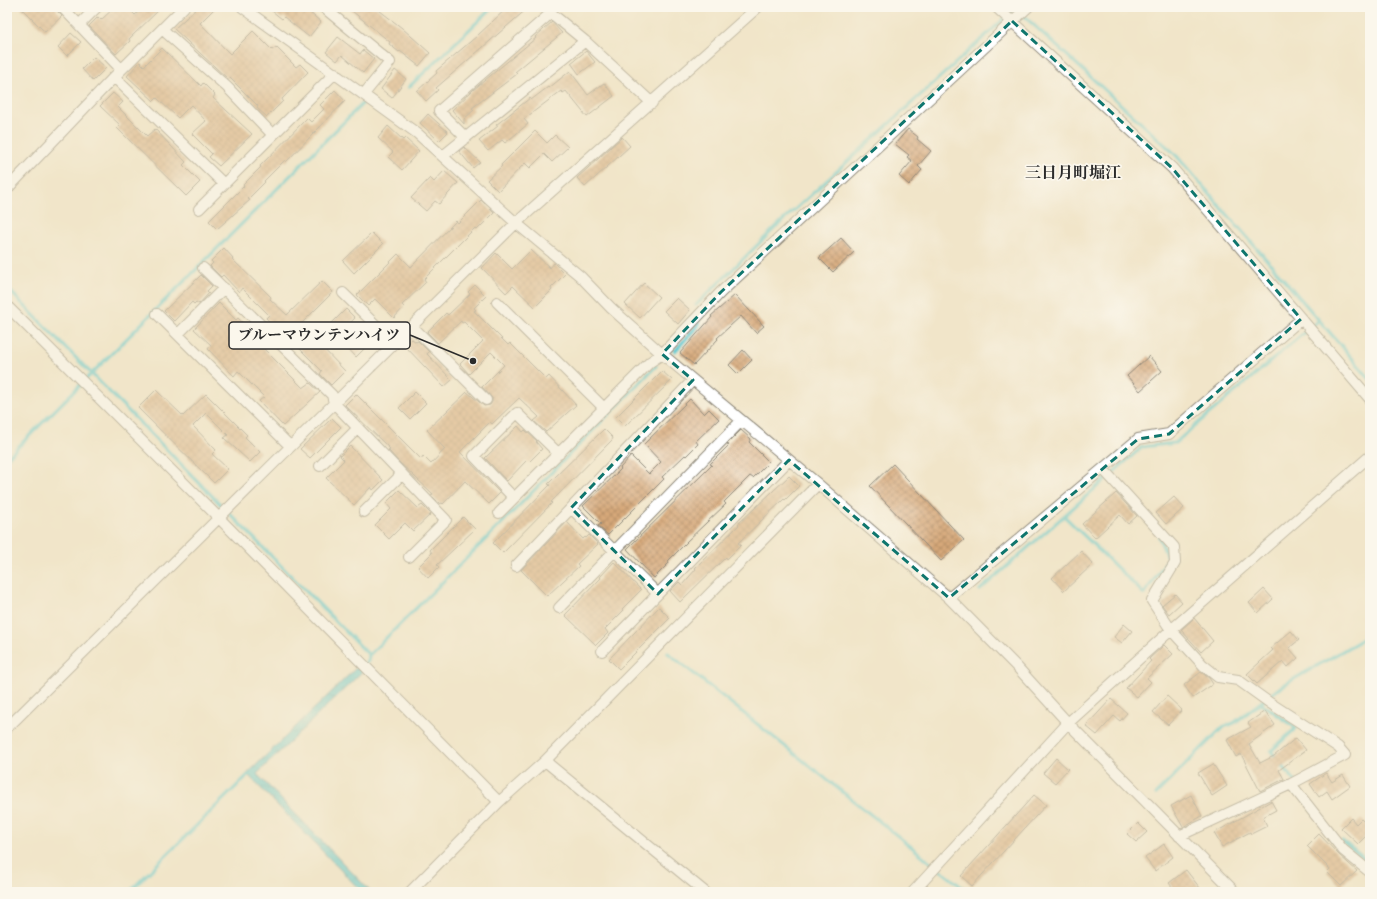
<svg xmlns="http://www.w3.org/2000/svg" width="1377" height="899" viewBox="0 0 1377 899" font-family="'Libre Bodoni','Noto Serif JP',serif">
<defs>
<pattern id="water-ripples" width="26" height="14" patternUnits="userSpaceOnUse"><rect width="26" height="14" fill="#5bc8d0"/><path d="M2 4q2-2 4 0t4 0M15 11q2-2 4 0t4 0" fill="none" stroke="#4ba3a9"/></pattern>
<pattern id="building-cross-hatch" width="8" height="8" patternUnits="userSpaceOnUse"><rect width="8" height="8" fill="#d6a879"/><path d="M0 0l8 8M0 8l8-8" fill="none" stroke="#ae8963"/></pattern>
</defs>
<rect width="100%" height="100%" fill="#fbf7ec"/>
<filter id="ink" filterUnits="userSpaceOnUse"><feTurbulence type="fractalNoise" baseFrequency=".025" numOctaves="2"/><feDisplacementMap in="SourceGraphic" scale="8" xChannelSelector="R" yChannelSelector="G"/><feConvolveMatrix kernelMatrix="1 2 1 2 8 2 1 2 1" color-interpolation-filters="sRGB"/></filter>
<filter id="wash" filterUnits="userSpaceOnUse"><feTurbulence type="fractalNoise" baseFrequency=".012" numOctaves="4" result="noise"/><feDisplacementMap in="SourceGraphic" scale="16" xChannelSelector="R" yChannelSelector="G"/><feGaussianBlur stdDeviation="0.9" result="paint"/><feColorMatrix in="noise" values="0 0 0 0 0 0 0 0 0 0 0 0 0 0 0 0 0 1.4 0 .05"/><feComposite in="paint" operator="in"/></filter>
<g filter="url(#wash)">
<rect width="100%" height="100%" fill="#f1e5c9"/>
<path fill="url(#water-ripples)" stroke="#437a7e" d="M359 665 364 670 257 774 371 892H362L247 774Z"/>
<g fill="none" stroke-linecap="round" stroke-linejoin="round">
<path stroke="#5bc8d0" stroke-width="3.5" d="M1014 7 1175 154 1370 379
M409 87 493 7
M7 288 369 655 368 661 364 665
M696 305 778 225 1016 8
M675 351 699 324
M7 458 363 103
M1064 516 1144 594 1168 559 1159 537
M980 590 1142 447 1175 443 1319 320
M668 653 968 892
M369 655 498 527 656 366
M1261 703 1296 728 1271 751 1277 759
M1281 764 1295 781
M1156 794 1223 727 1234 723 1282 686 1370 635
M1342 841 1370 863
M129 892 248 775 251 774"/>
</g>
<g id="blocks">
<path fill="url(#building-cross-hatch)" d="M20 7H56L57 11 62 16 45 32Z
M115 7H127L135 15 144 7H162L129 39 130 41 116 54 89 26 98 17 101 20Z
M198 7H216L200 23 230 54 253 31 272 50 276 47 296 67 300 64 308 72 282 99 283 101 267 117 257 108 258 106 230 78 228 79 174 29Z
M267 7H303L321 22 309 37 284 17 282 19Z
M347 7H375L402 28 430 53 419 66 400 51 399 52 389 44 390 42Z
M508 7H529L436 88 438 90 426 101 417 91 437 73 436 71 477 36Z
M552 22 562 33 515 72 517 74 472 108 474 110 464 119V124L452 110 473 90 536 38 535 37Z
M71 33 81 42 67 56 58 47Z
M338 37 360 54 363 50 374 59 363 73 342 55 337 61 326 52Z
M162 48 201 86 203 83 215 95 213 98 252 134 219 166 209 157 212 154 192 134 206 121 191 105 178 118 157 98 154 101 127 76 140 62 144 66Z
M586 51 595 62 579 74 571 63Z
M94 57 106 68 93 81 82 69Z
M395 70 406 79 392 98 381 89Z
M570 71 588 95 604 83 614 96 587 117 566 91 563 93 561 91 524 119 528 124 505 143 502 140 488 151 479 141 498 126 496 125 530 98 531 100 548 87 549 88Z
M335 90 345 101 286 162 285 160 264 181 265 182 248 199 250 200 217 229 209 221 244 186 243 185 261 167 260 166 307 118 311 122 324 109 320 105Z
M113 93 123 102 118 107 147 136 155 129 186 162 183 165 200 182 186 196 117 128 120 125 100 106Z
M428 114 448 132 439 141 420 123Z
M388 126 403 140 405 138 419 151 402 170 388 157 393 152 378 138Z
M908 129 918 137 917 139 931 151 918 166 922 170 909 185 899 176 912 161 907 157 909 155 895 144Z
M535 131 547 143 555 135 568 147 552 162 544 154 530 168 525 163 498 191 487 180 502 166 501 165Z
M622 137 630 146 585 187 577 178Z
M464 147 480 162 473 168 459 151Z
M444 171 458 183 439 204 435 201 426 211 411 198 430 178 434 182Z
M481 200 494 213 477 230 475 228 424 279 426 282 402 305 404 307 394 318 375 299 368 306 357 295 398 254 411 267 456 221 458 223Z
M372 233 383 244 354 273 343 261Z
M841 238 854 252 833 272 819 258Z
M224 248 233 258 232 259 271 297 270 299 287 315 322 281 333 292 298 327 315 345 317 342 345 371 331 385 320 374 322 371 297 346V347L277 327 276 328 266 318 269 315 242 288 239 292 223 275 221 277 210 266 213 263 211 261Z
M531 250 550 268 554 263 565 274 551 288 552 290 535 307 513 286 506 293 482 268 496 253 512 269Z
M201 275 212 286 207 291 209 293 199 304 196 302 194 304 192 302 174 321 164 311Z
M644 283 659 297 640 318 625 304Z
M475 285 486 296 474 308 476 310 474 311 508 345 510 343 546 379 549 376 576 405 546 432 534 421 539 417 519 398 492 424 490 422 460 452 500 493 489 504 465 481 443 504 442 503 440 504 431 495 433 494 398 461 388 450 390 449 345 405 356 394 421 459 423 456 431 464 445 449 427 430 467 392 484 406 490 405 492 402V398L482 387 504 365 491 352 469 374 460 364 483 341 464 322 462 323 461 321 438 343 427 332 446 313 448 315 470 294 468 292Z
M735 295 764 326 756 333 741 316 717 338 718 339 694 365 680 353 712 317 711 316Z
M677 298 690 310 678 324 664 311Z
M219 303 236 320 238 318 248 328 245 330 303 388 310 383 320 392 283 426 259 401 264 397 238 371 234 376 208 349 211 345 194 329Z
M346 309 355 318 349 324 369 344 356 357 346 346 349 344 330 325Z
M412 339 416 342 418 341 429 352 427 354 452 380 444 387 405 346Z
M743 350 752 360 738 374 729 365Z
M1149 356 1162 371 1140 391 1127 376Z
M662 371 672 380 625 426 616 417Z
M156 390 183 416 206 394 247 435 245 437 260 452 250 462 224 438 228 435 206 413 193 426 216 450 212 454 228 469 214 483 138 408Z
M415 392 426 403 410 419 399 408Z
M690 399 704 414 709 409 719 419 696 441 698 444 686 456 685 455 662 477 664 479 608 535 598 526 601 524 583 506 621 469 620 468 631 456 649 474 661 462 644 444Z
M332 418 341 427 310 458 300 449Z
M518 426 523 432 525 430 537 441 536 442 542 449 528 463 526 461 507 481 485 458Z
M604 429 613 438 612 440 551 502 552 503 503 553 493 543 550 485 548 484Z
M741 430 751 439 749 442 769 462 753 478 750 476 724 502 726 504 686 542H687L668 561 669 563 654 578 627 549 712 465 710 464 729 445 727 444Z
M350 446 383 480 373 490 371 487 354 505 326 478 344 460 340 456Z
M893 464 964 540 941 561 870 486Z
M789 476 799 486 785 500 784 499 738 543 741 545 727 559 726 557 680 602 670 591 679 582 682 585 696 569 695 568 739 525 738 524Z
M399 490 418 508 422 505 431 514 413 531 405 523 389 539 375 525 391 509 386 503Z
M1116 493 1137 516 1128 524 1120 515 1095 538 1082 524Z
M1174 497 1184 508 1166 524 1156 513Z
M463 517 475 529 437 565 439 567 428 578 418 567 432 553 430 550Z
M567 522 583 539 585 537 586 538 589 535 598 544 577 564 579 566 547 596 521 570Z
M1081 551 1093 564 1064 591 1052 578Z
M614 562 641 590 622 609 624 610 605 629 608 633 596 645 565 615 601 578 600 577Z
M1264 589 1273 599 1258 613 1249 603Z
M1175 594 1182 602 1169 614 1162 605Z
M659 607 670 618 619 669 609 659Z
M1194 618 1213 641 1201 652 1181 630Z
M1124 624 1132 631 1122 643 1114 637Z
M1291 631 1299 640 1289 648 1298 658 1288 667 1283 661 1257 684 1247 674 1273 650 1271 648Z
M1164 645 1173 654 1147 678 1151 682 1137 697 1126 688 1151 661 1149 659Z
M1201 672 1209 678 1213 684 1193 698 1184 685Z
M1167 696 1182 710 1168 725 1153 712Z
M1111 699 1127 713 1120 721 1114 716 1097 735 1086 726Z
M1265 711 1275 725 1249 744 1260 763 1274 756 1296 738 1306 750 1279 770 1284 779 1260 791 1241 754 1236 757 1227 740 1251 727 1248 723Z
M1056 758 1068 769 1055 783 1043 773Z
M1213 764 1227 786 1212 796 1198 773Z
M1326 773 1332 782 1343 775 1350 786 1332 799 1327 791 1319 797 1310 784Z
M1034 795 1046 805 972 886 961 876Z
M1191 795 1202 816 1183 827 1171 806Z
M1271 801 1276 810 1263 817 1267 826 1251 834 1250 832 1222 847 1214 833Z
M1351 818 1356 824 1361 819 1370 827V832L1358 844 1341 828Z
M1138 823 1147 832 1136 842 1127 834Z
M1319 834 1339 855 1357 871 1341 886 1327 872 1330 869 1307 846Z
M1164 844 1173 857 1155 871 1145 858Z
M1186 870 1203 892H1176L1169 883Z"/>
</g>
</g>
<g filter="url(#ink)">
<use href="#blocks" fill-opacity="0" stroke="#8e887a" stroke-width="1"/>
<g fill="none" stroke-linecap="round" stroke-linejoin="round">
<g stroke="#8e887a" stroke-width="12">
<path id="minor" d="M62 7 121 69
M242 7 418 134 516 223 580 276 611 308 662 354 818 484 949 598 1018 668 1068 723 1235 892
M323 7 390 62 364 94
M996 7 1172 168 1370 399
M79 25 97 7
M162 29 227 87 273 135
M585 41 652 103
M114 77 224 184
M443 156 585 41 551 13 439 111 466 138
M7 189 114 77 184 7
M199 209 335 73
M203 268 332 395 334 403 446 520 409 557
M343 293 394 343
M497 302 604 408
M7 306 218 517 499 802
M157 314 290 446
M412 326 486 400
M178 334 224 288
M320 466 358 428
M1103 469 1174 547 1175 563 1152 601 1171 630 1203 665 1218 677 1238 680 1270 703 1338 747 1345 755 1291 784 1179 836
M514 498 474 456 517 413 559 454
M571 508 658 594
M364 512 402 474
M499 513 650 362 662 354 721 292 1028 7
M516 566 693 380
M949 598 1138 439 1169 434 1301 319
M559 608 741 421
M602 651 789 460
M7 728 516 223 758 7
M545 761 705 892
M1291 784 1343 850 1370 872
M410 892 499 802 545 761 818 484
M913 892 1068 723 1171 630 1370 456"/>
</g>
<use href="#minor" stroke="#fff" stroke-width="10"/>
</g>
</g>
<path d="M0 0H1377V899H0ZM1012 21 1172 168 1301 319 1169 434 1138 439 949 598 789 460 658 594 571 508 693 380 662 354 721 292Z" fill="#f1e5c9" fill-opacity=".55" fill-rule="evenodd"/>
<path fill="none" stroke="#0f766e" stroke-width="3" stroke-dasharray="8 5" stroke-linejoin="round" d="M1012 21 1172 168 1301 319 1169 434 1138 439 949 598 789 460 658 594 571 508 693 380 662 354 721 292Z"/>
<g text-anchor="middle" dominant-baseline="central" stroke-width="3.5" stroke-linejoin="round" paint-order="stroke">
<g font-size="16" font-weight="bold" fill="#2b2b2b" stroke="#fbf7ec">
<text x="1073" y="173">三日月町堀江</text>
</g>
</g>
<path fill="none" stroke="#2b2b2b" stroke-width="1.5" d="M473 361L410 335"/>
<circle fill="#2b2b2b" stroke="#fbf7ec" stroke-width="1.5" cx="473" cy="361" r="4"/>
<rect fill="#fbf7ec" stroke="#2b2b2b" stroke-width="1.5" x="229" y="322" width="181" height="27" rx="4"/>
<g font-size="15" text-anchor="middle" font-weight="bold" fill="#2b2b2b">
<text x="319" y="340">ブルーマウンテンハイツ</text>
</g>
<rect width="1377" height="899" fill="none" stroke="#fbf7ec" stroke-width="24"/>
</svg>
